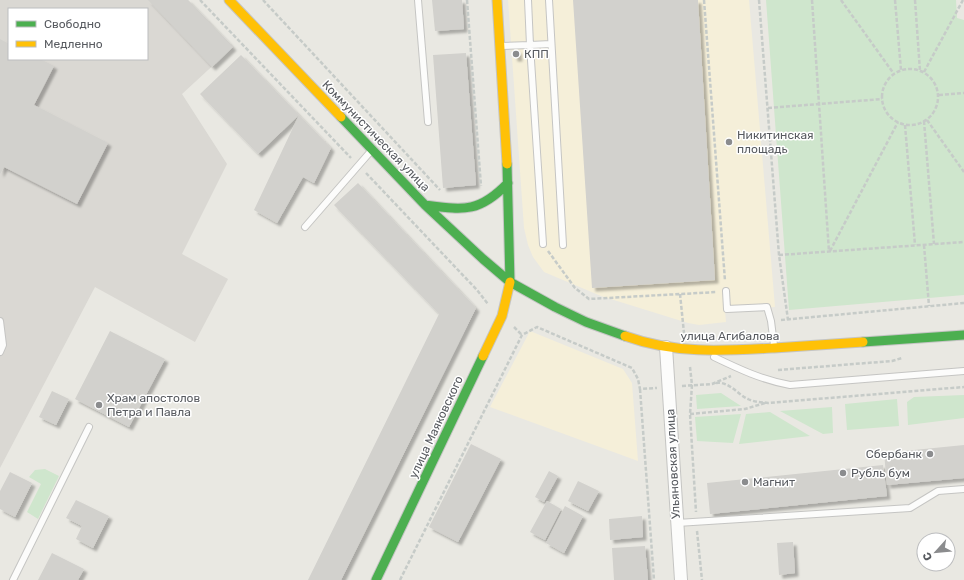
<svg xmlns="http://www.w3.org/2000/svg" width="964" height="580" viewBox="0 0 964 580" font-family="Rubik,sans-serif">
<defs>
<filter id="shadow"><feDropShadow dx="3.5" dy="3.5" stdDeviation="1" flood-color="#0004"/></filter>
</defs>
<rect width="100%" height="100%" fill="#e9e8e2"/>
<path fill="#f5efd9" d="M508 0H749L775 307 725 310 726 322 699 325 688 323 601 296 544 272 533 257 528 245 524 228Z
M530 331 623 369 632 383 638 461 490 407Z"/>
<path fill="#dad8d3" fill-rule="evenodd" d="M0 0H188L233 47 182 94 227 164 182 254 228 279 195 342 95 287 0 468ZM9 9H147V59H9Z"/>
<path fill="#cfe6cd" d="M766 0H956L957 18 964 20V295L789 310Z
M721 393 741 406 697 409 696 395Z
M964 395V418L908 425 907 402 914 397Z
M897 399 899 426 847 430 845 404Z
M832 407 833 433 823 434 780 411Z
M770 412 810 436 739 444 746 414Z
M741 414 733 443 697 441 695 417Z
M45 469 59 476 38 519 27 512 41 484 29 477 35 470Z"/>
<path fill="#d2d1cd" filter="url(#shadow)" d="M148 0H188L233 47 212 67Z
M432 0H462L464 29 435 31Z
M573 0H698L715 280 592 288Z
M0 39 9 44V59H40L54 66 34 105 108 143 77 204 4 167 0 174Z
M513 50H518L519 58H514Z
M466 53 476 185 443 188 433 55Z
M241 55 299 115 258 154 200 94Z
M299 115 331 148 314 183 303 177 277 223 254 210Z
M358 183 476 308 341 580H308L439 314 334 205Z
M110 331 165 359 129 427 75 399Z
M52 391 69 399 56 425 39 417Z
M471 444 501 459 458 542 429 527Z
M964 445V478L887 485 884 453Z
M883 465 887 496 710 514 707 483Z
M549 471 558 476 544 502 535 497Z
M10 472 32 483 15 517 0 509V491Z
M578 481 599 491 588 511 568 501Z
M76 500 109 516 93 548 76 539 82 526 66 518Z
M547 501 561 509 545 540 530 532Z
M565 506 583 516 564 553 546 543Z
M642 516 643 537 610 540 609 519Z
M793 542 795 573 779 575 777 543Z
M645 546 648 580H614L612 548Z
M52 553 84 569 78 580H38Z"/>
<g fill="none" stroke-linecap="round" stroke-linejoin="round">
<g stroke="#c5c5c3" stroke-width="8">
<path id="lane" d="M418 0 428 122
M528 0 530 45 551 44
M549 0 563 245
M501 46 530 45 543 244
M305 227 371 151
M726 291 727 309 767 307 771 321 774 345
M0 321 3 345 0 352
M714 357C739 369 762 380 790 385L964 371
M677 523 910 508 938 491 964 489
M13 580 89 427"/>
</g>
<g stroke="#c5c5c3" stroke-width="14">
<path id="street" d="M666 347 681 580"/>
</g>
<g stroke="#c5c5c4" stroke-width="11">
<path id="fast" d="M341 117 425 205 483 259 510 282 555 307 586 322 625 336
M507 164 510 282
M425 205C464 210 479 213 508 183
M863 342 964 335
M376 580 483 356"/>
</g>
<g stroke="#c5c5c4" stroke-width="11">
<path id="slow" d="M229 0 341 117
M497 0 507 164
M625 336C675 354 722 351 774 348 804 346 833 344 863 342
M483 356 502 316 510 282"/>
</g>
<path stroke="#c6cbc8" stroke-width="2.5" stroke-dasharray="4 2" stroke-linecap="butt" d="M200 0 351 158
M263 0 440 190
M467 0 481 186
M704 0 725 281
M759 0 779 255 788 320
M812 0 829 252
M841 0 894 74
M895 0 901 70
M915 0 920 71
M882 97a28 28 0 1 1 56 0a28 28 0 1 1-56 0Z
M924 72 963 0
M939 95 964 93
M768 108 882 99
M927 120 964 172
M924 121 934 244
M905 125 915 245
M366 173 477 290 488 304
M924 245 929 306
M548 251 575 288 589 299 717 292
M830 251 898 122
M779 255 964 242
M680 294 684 333
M781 320 964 303
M514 327 522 335
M690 367 692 385 690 414 696 512
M778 370 892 361 902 358
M716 383C729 381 737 394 748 399 754 402 761 402 768 403L964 387
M682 386 712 384 731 376
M640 389 654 580
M690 414 745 409 765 403
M697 531 702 580
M400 580 522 335 537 327 632 368 638 379 640 389 657 388"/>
<use href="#lane" stroke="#fcfcfb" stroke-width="6"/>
<use href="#street" stroke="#fcfcfb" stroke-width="12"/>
<use href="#fast" stroke="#4caf50" stroke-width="9"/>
<use href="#slow" stroke="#ffc107" stroke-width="9"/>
</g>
<g fill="#8b8c8e" stroke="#fff" stroke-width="1.5">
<circle cx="516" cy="54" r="4"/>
<circle cx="729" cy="142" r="4"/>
<circle cx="99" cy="405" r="4"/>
<circle cx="930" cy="454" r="4"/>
<circle cx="843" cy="473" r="4"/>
<circle cx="745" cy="482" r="4"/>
</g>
<g text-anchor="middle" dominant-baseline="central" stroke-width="3" stroke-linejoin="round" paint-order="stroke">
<g font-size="12" fill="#585b60" stroke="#fff" text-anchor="start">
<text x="524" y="54">КПП</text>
<text x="737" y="135">Никитинская<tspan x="737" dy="14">площадь</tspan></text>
<text x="107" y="398">Храм апостолов<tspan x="107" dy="14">Петра и Павла</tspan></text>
<text x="922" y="454" text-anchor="end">Сбербанк</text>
<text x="851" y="473">Рубль бум</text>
<text x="753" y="482">Магнит</text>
</g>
<g font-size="12" fill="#585b60" stroke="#fff">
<text transform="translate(376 136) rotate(46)">Коммунистическая улица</text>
<text x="730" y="336">улица Агибалова</text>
<text transform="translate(436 427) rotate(-65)">улица Маяковского</text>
<text transform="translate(673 464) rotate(-93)">Ульяновская улица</text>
</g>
</g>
<rect x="8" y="8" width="140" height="52" fill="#ffffff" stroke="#bcbdbf"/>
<rect x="16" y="21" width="20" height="6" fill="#4caf50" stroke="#bcbdbf"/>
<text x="44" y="28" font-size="12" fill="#585b60">Свободно</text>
<rect x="16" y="41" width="20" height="6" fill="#ffc107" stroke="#bcbdbf"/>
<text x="44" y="48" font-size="12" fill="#585b60">Медленно</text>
<g transform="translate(936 552) rotate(243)"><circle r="19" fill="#ffffff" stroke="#bcbdbf"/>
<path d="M0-3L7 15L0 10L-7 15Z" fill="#8b8c8e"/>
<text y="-6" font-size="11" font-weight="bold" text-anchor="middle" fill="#585b60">С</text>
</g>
</svg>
